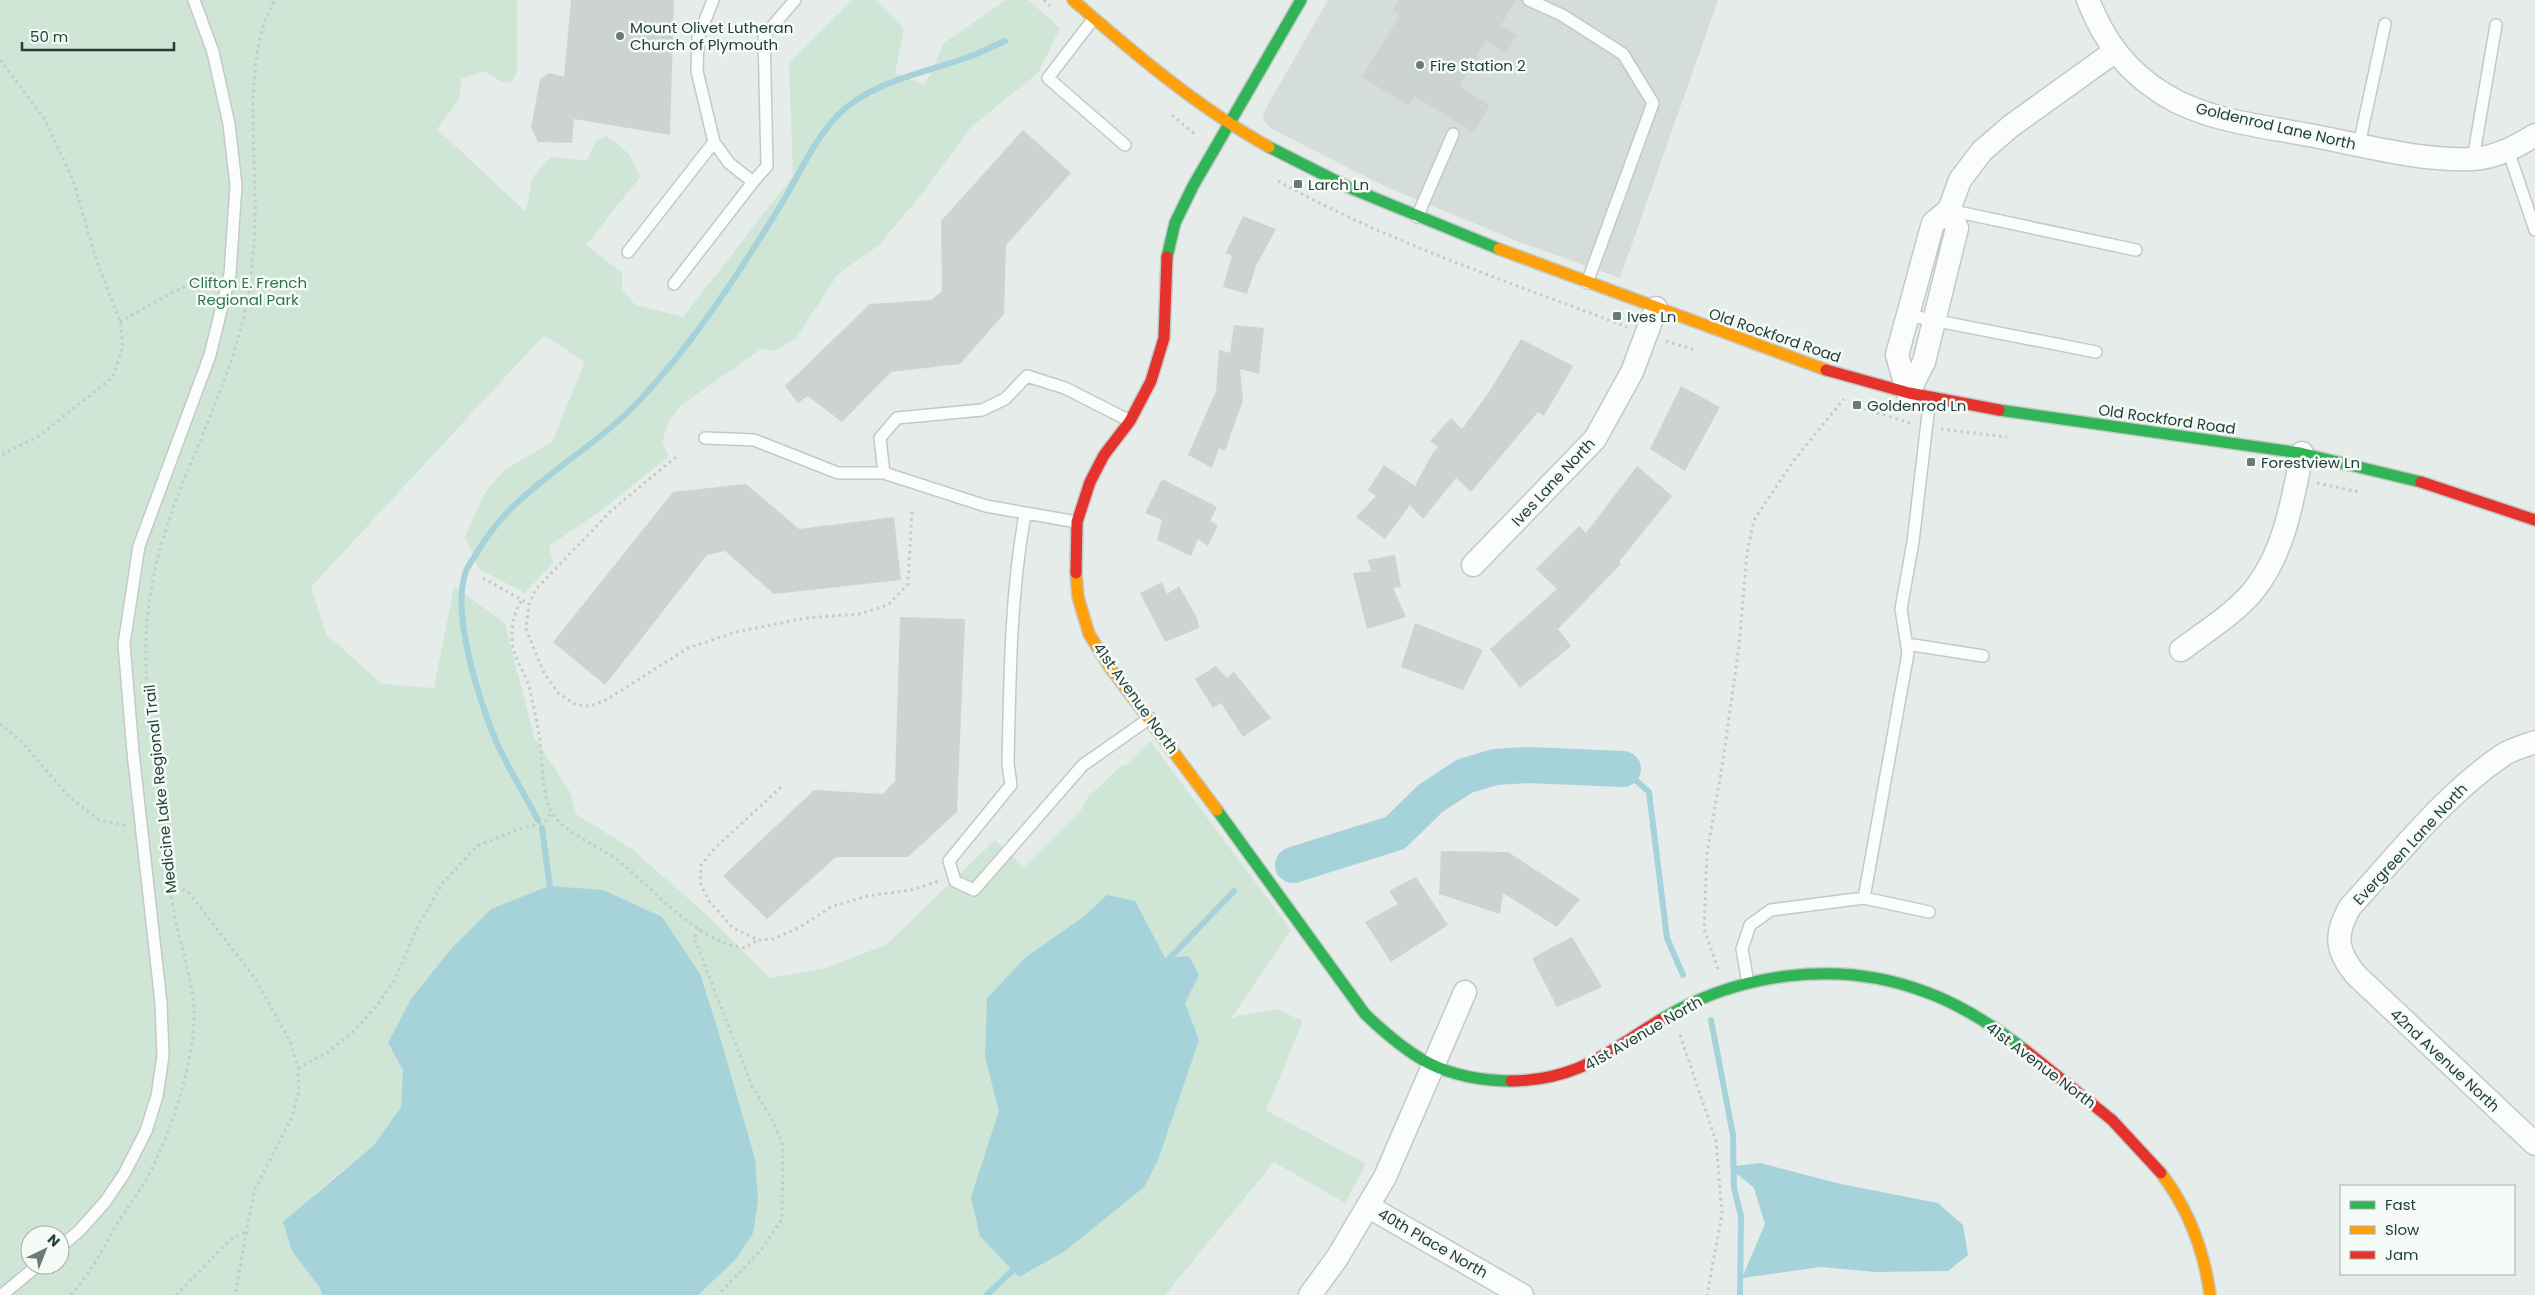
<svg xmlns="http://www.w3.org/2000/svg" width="2535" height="1295" viewBox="0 0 2535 1295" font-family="Poppins,sans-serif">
<rect width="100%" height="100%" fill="#e6ece9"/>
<path fill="#d4ddd9" d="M1328 0H1718L1620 278 1517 241 1382 185 1270 128 1263 119 1265 110Z"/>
<path fill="#cfe5d6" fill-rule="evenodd" d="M0 0H517V73L510 83 501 82 484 71 461 79 460 98 437 129 526 212 532 178 551 157 587 161 595 142 606 136C626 149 632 155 640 177L586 245 622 273V289L635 305 683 317 793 176 789 63 853 0H875L904 29 895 73 925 85 944 43 1006 0H1028L1060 28 1038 73 971 127 924 191 879 245 838 274 796 338 775 351 761 349 680 406 668 422 662 443 669 456 602 510 549 546 553 563 525 593 479 569 465 537 484 494 504 470 552 442 585 362 544 335 311 587 326 634 382 684 434 688 454 587 505 623 534 737 570 792 576 814 633 850 709 917 770 978 822 969 886 945 995 840 1024 867 1081 810 1088 797 1122 765 1125 766 1150 741 1291 930 1230 1020 1237 1016 1276 1009 1303 1021 1266 1110 1366 1164 1345 1203 1274 1162 1165 1295H657L413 997 388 1043 403 1070 401 1107 374 1145 315 1193 292 1251 320 1288 322 1295H0ZM30 1235H60V1265H30Z"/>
<path fill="#a6d2da" d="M549 886 603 890 662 917 700 974 718 1030 755 1159 758 1201 753 1233 736 1259 698 1295H322L320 1288 292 1251 283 1222 374 1145 401 1107 403 1070 388 1043 411 999 451 949 491 909Z
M1107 895 1135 901 1165 958 1189 956 1199 975 1185 1003 1199 1040 1158 1160 1144 1187 1065 1251 1019 1277 980 1236 971 1197 999 1111 985 1057 987 998 1026 957 1082 918Z
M1760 1163 1841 1184 1938 1203 1963 1225 1968 1255 1948 1271 1875 1272 1821 1267 1742 1278 1765 1224 1754 1188 1729 1167Z"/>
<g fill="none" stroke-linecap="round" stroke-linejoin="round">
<path stroke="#a6d2da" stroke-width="6" d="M1623 769 1649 792 1667 938 1683 975
M538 820C524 794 508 768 496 741 479 700 452 617 465 574 467 566 474 558 478 551 515 487 588 455 638 402 693 344 737 276 779 208 798 177 813 141 838 115 873 80 927 73 971 56 982 52 993 46 1005 41
M542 828 551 895
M1164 964 1234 891
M1711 1020 1733 1135 1734 1188 1741 1216 1740 1295
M987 1295 1017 1266"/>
<path stroke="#a6d2da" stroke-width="36" d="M1293 865 1395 833 1431 798 1465 776 1495 767 1528 765 1623 769"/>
</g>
<path fill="#cdd3d1" d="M571 0H674L670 135 574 119 572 143 538 142 531 128 540 79 549 73 564 77Z
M1399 0H1516L1501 25 1517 35 1506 54 1486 41 1459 86 1490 105 1473 132 1414 96 1409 106 1362 77 1400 15 1393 11Z
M1023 130 1071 173 1006 245 1004 314 960 364 891 372 842 422 808 396 798 403 785 386 870 304 931 300 942 291 941 221Z
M1243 216 1276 229 1256 266 1247 294 1223 287 1232 256 1226 253Z
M1234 325 1264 328 1259 374 1240 369 1243 400 1225 451 1219 448 1212 468 1188 455 1216 391 1219 350 1230 353Z
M1521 339 1573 366 1544 416 1538 412 1471 492 1456 478 1423 519 1410 505 1385 539 1356 517 1376 496 1368 490 1384 465 1415 486 1432 454 1438 447 1430 441 1451 418 1462 429 1489 392Z
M1681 386 1720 407 1685 471 1650 449Z
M1637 466 1672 496 1619 562 1621 564 1558 629 1571 646 1520 688 1490 649 1557 589 1536 569 1579 526 1586 533Z
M1162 479 1217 507 1210 521 1218 525 1208 546 1198 539 1191 556 1157 540 1162 520 1145 513Z
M746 484 799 529 894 517 901 580 774 594 725 551 707 555 605 685 553 642 673 492Z
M1395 555 1401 587 1393 588 1406 617 1367 629 1353 573 1372 571 1367 560Z
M1162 582 1167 594 1179 586 1197 618 1199 628 1165 642 1140 593Z
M900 617 965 619 957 812 908 857H836L767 919 723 876 814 790 883 794 895 781Z
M1415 623 1483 650 1463 690 1401 667Z
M1216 666 1227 678 1234 672 1271 718 1243 737 1221 703 1213 708 1195 679Z
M1441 851 1508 852 1580 899 1557 927 1503 893 1500 914 1439 894Z
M1416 877 1448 925 1391 962 1365 922 1398 904 1389 891Z
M1572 937 1602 987 1557 1007 1532 958Z"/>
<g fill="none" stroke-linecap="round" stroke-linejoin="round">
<g stroke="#c3c9c6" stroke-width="14">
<path id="lane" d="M713 0 698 38 697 71 714 142 729 163 753 182 767 166 764 36 795 0
M1529 0 1562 15 1623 54 1653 103 1587 283
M1094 18 1048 78 1125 145
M2359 145 2385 24
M2508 150 2535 230
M2473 159 2496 25
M1949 210 2136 250
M1417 217 1453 134
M628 252 714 142
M674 284 753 182
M1907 315 2096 352
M705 438 754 440 838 473H884L986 506 1077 522
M884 473 880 438 897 418 982 410 1005 399 1027 376 1065 388 1130 421
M1025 514C1010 598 1010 679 1008 764L1011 785 949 861 955 881 974 890 1083 765 1150 718
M1907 644 1983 656
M1864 898 1929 912
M1748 983 1742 949 1750 925 1771 910 1864 898 1908 653 1901 609 1913 542 1930 397
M60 1247 79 1231 105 1202 124 1174 146 1131 157 1096 163 1056 161 1003 133 752 124 644 139 546 210 355 230 274 236 185 229 124 213 52 194 0
M2 1295 38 1265"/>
</g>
<g stroke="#c3c9c6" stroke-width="25">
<path id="street" d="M2088 0C2104 41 2127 72 2165 95 2209 122 2265 126 2314 136 2366 146 2419 161 2472 159 2495 158 2516 147 2535 135
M1908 393 1897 355 1933 223 1949 210 1960 180 1982 151 2011 126 2114 52
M1908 393 1924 362 1957 228 1949 210
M1473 565 1595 439 1632 372 1656 308
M2181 650C2206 631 2238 612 2257 586 2285 549 2293 498 2302 453
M2535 742C2525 746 2512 749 2503 755 2444 795 2398 855 2350 907 2334 935 2336 951 2356 975L2535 1144
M1369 1207 1522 1295
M1310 1295 1337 1258 1385 1177 1465 992"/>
</g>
<g stroke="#c2c9c6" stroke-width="14">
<path id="fast" d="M1269 147 1350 188 1499 249
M1167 257 1175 223 1193 186 1301 0
M1999 410 2300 453 2421 482
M1217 810 1365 1014C1412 1059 1444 1080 1511 1081
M1660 1020C1737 973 1838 959 1923 991 1960 1004 1994 1026 2025 1050"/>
</g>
<g stroke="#c2c9c6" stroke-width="14">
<path id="slow" d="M1073 0C1135 54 1197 107 1269 147
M1499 249 1826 370
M1076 573 1078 597 1089 634 1109 666 1217 810
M2161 1173C2189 1210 2204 1249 2210 1295"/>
</g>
<g stroke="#c2c9c6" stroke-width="14">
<path id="jam" d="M1826 370 1909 393 1999 410
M2421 482 2535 520
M1076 573 1077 522 1090 482 1104 455 1130 421 1151 381 1164 338 1167 257
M2025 1050 2112 1120 2161 1173
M1511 1081C1578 1080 1606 1053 1660 1020"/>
</g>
<path stroke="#c2cbc9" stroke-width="3" stroke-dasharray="2.5 4" stroke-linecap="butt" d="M1044 0 1050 6
M0 60 44 118 73 180 96 259 120 322 123 346 113 377 39 436 0 456
M1172 115 1196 135
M1278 181C1387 242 1510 282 1627 327
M120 322 173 292 215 273
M1666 341 1695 350
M1852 405 1913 424
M1941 429 2007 437
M676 457 612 510 536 589 529 604 526 629 544 673 558 693 576 705 591 706 606 700 688 648 736 632 806 618 859 614 888 605 908 584 912 508
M2317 483 2360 492
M483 578 529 604
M521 601C513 615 512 625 512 641 513 657 526 674 530 690 533 705 537 720 539 735 542 753 542 799 552 813 566 834 597 845 616 859 656 889 693 941 745 948L758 940
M0 724 21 741 70 798 99 820 127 826
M781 787 714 849 701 865 700 883 709 901 733 928 758 940 773 939 800 927 831 907 867 896 911 890 939 881
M171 883 189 893 255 978 291 1043 298 1068 299 1091 292 1117 254 1191 235 1295
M700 929 694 938 752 1086 774 1123 783 1146 782 1219 762 1249 718 1295
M1718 969 1704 929 1707 854 1723 761 1739 646 1747 553 1754 520 1794 460 1844 399
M1680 1035 1716 1141 1722 1214 1707 1295
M298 1068 327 1053 357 1028 378 1004 394 981 417 928 442 884 477 846 519 829 545 822 551 813
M71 1295C89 1274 102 1252 115 1227 126 1210 138 1194 148 1176 171 1133 197 1055 194 1007 191 973 179 941 173 907 167 875 165 840 161 806 152 738 139 666 150 597 166 484 238 391 251 274 254 247 256 220 255 193 254 137 245 49 275 0
M176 1295 231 1239 245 1233"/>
<use href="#lane" stroke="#fbfcfc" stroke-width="11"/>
<use href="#street" stroke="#fbfcfc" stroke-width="22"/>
<use href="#fast" stroke="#30b455" stroke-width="11"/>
<use href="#slow" stroke="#ff9f0a" stroke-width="11"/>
<use href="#jam" stroke="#e5322d" stroke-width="11"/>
</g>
<g fill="#677c77" stroke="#f5faf7" stroke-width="2">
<circle cx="620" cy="36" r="5"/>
<circle cx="1420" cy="65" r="5"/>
<rect x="1293" y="179" width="10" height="10" rx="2.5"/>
<rect x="1612" y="311" width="10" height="10" rx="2.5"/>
<rect x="1852" y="400" width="10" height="10" rx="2.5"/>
<rect x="2246" y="457" width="10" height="10" rx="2.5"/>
</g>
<g text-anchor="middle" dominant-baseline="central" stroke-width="5" stroke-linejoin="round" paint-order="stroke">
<g font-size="15" fill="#224039" stroke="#f5faf7" text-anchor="start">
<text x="630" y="27">Mount Olivet Lutheran<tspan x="630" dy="17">Church of Plymouth</tspan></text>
<text x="1430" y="65">Fire Station 2</text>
<text x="1308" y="184">Larch Ln</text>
<text x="1627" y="316">Ives Ln</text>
<text x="1867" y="405">Goldenrod Ln</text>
<text x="2261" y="462">Forestview Ln</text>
</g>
<g font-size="15" fill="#224039" stroke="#f5faf7">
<text transform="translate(2276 126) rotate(13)">Goldenrod Lane North</text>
<text transform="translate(1775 335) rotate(19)">Old Rockford Road</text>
<text transform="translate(2167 419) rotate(8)">Old Rockford Road</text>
<text transform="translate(1553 482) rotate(-47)">Ives Lane North</text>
<text transform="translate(1136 698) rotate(54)">41st Avenue North</text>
<text transform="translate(160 789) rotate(-96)">Medicine Lake Regional Trail</text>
<text transform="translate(2410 844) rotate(-47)">Evergreen Lane North</text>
<text transform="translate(1643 1033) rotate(-30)">41st Avenue North</text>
<text transform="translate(2445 1060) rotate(43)">42nd Avenue North</text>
<text transform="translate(2041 1065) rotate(37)">41st Avenue North</text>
<text transform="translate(1433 1243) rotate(30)">40th Place North</text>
</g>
<g font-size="15" fill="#2b794b" stroke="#f5faf7">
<text x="248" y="282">Clifton E. French<tspan x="248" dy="17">Regional Park</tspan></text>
</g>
</g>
<rect x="2340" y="1185" width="175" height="90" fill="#f5faf7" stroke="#a1b0ab"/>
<rect x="2350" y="1201" width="25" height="8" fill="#30b455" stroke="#a1b0ab"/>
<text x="2385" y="1210" font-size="15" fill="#224039">Fast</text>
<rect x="2350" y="1226" width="25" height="8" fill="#ff9f0a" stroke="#a1b0ab"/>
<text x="2385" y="1235" font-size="15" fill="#224039">Slow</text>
<rect x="2350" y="1251" width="25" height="8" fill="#e5322d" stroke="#a1b0ab"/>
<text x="2385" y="1260" font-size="15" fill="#224039">Jam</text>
<g transform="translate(45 1250) rotate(43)"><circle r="24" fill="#f5faf7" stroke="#a1b0ab"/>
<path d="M0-4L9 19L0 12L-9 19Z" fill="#677c77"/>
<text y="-8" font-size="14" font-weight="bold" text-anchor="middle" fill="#224039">N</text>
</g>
<path d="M22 42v8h152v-8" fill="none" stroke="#224039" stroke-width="2.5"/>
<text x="30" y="42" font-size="15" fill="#224039" stroke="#f5faf7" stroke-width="4" paint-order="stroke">50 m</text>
</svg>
